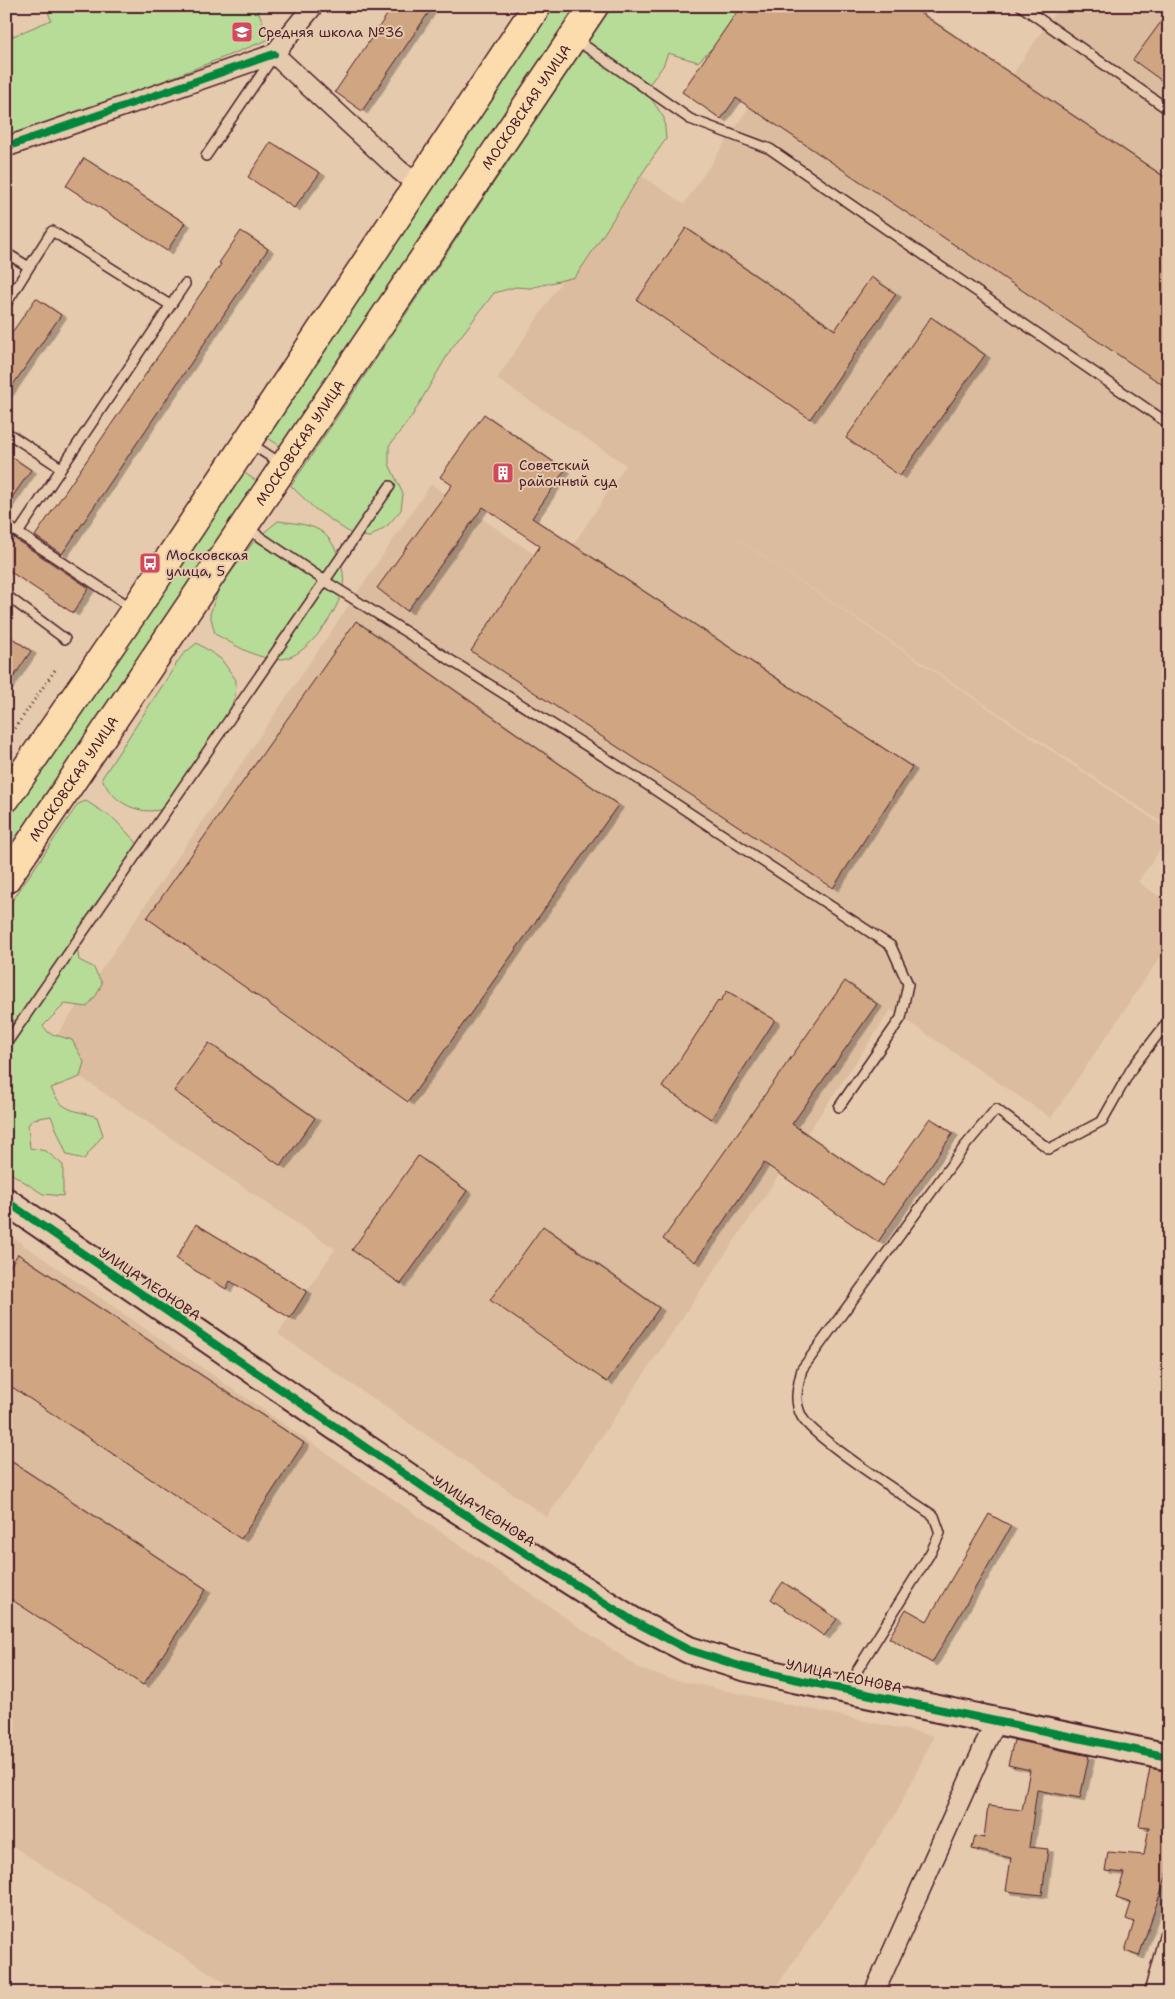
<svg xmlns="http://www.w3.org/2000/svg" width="1175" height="1999" viewBox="0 0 1175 1999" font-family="'Shantell Sans',sans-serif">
<defs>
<filter id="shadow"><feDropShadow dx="5.5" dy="3" stdDeviation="0" flood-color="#0004"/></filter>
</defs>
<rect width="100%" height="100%" fill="#e6caad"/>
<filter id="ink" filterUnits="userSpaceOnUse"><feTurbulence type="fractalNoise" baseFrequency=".02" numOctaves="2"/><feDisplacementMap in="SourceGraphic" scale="10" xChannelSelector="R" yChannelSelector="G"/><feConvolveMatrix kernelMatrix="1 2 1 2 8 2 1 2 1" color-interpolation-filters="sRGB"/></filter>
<g filter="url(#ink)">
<path fill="#dcbc9e" d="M817 6H913L1013 74 1059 6H1169V827L697 512 1169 830V837L1138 882 1169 903V944L1051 1118 891 1010 547 1517 278 1334 335 1249 45 1053 431 484 534 554 550 530 573 545 626 465 497 379 634 171 684 204Z
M6 1233 642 1670 668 1678 934 1736 896 1814 772 1993H241L6 1842Z"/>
<path fill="#b7dc97" stroke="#807e61" d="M46 6H256L270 39 6 143V39L51 20Z
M549 6H584L286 450 262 434Z
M612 6H741L717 43 698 62 668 53 663 66 648 86V94L664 118 666 139C633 184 607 232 575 277L530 288 516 287 494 293 451 349 412 416 389 446V464L403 494 401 510 388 525 370 537 353 535 315 509 291 486Z
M240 470 258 482 6 860V822Z
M278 521C291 523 306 523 319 530 335 539 346 569 343 587 339 611 307 657 282 659 258 661 234 644 215 634L210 614 219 588 255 540Z
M197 643 221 659 236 680 235 697 207 763 166 809C159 810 149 812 141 810 124 807 108 794 102 778L183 654Z
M86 801 114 819 140 846 84 922 76 939 79 960 93 967 102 983 97 994 87 1007 65 1004 43 1026 49 1033 72 1040 84 1062 80 1077 51 1088C62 1113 74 1109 97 1117L103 1135 84 1159 67 1155 51 1116 33 1119 28 1125 30 1148 46 1151 63 1165V1196L43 1194 6 1170V910L78 804Z"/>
<path fill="#d0a582" stroke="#4a1f2b" filter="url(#shadow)" d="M393 6H433L362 111 335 92Z
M741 6H910L1169 180V389L736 98 721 119 682 92Z
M1169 11V86L1133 60Z
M271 142 320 173 294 208 248 177Z
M84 158 185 223 167 251 66 186Z
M686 228 835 330 871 277 896 294 810 419 637 300Z
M241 231 268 249 62 554 35 536 221 264 219 263Z
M36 298 61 315 6 395V341Z
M931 317 985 355 900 476 846 438Z
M484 414 565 470 532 518 912 767 833 888 471 651 540 546 483 507 407 611 377 588 452 485 440 477Z
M6 453 31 470 6 506Z
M6 533 89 588 73 613 6 569Z
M356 621 618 805 408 1102 147 918Z
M6 634 31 651 6 688Z
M845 981 877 1004 792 1124 882 1186 930 1118 953 1133 878 1242 764 1163 695 1262 663 1239Z
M727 991 775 1020 711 1119 662 1087 718 1001 720 1002Z
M209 1043 315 1118 281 1166 174 1091Z
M418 1156 467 1191 401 1284 352 1250Z
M196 1224 307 1291 290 1318 230 1281 226 1289 176 1259Z
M543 1226 659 1308 607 1382 490 1300Z
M18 1254 304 1443 241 1539 6 1383V1272Z
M6 1458 206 1589 143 1685 6 1596Z
M989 1514 1011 1526 932 1663 889 1638 906 1609 927 1621Z
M783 1582 837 1619 824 1636 771 1599Z
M1014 1740 1089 1756 1080 1798 1037 1790 1029 1847 1048 1849 1042 1895 1006 1891 1011 1858 972 1849 975 1836 984 1838 988 1806 1022 1810 1030 1770 1008 1765Z
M1150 1768 1169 1772V1868L1139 1956 1125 1951 1134 1922 1126 1919 1131 1903 1116 1898 1124 1873 1105 1871 1108 1852 1144 1855 1149 1827 1139 1826Z"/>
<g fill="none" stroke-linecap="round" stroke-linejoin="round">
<g stroke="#4a1f2b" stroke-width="12">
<path id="lane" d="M1021 6 1169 110
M575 39 690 119 770 149 1169 424
M206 156 273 57
M6 253 29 267 6 304
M29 267 52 231 170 305
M6 432 61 468
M250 443 283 465
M6 525 133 609
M247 528 325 581 617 765 891 946 908 984 901 1018 839 1107
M18 533 185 284
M6 595 65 639
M6 1044 390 486
M854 1688 858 1669 931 1552 940 1533 934 1516C909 1499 813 1438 802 1417 793 1401 798 1386 802 1369L965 1146 996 1109 1049 1149 1102 1121 1132 1068 1169 1020"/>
</g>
<g stroke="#4a1f2b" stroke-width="22">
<path id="street" d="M313 6 274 54 399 170 418 185
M6 147 274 54
M874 1993 996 1720
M1154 1993 1169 1936"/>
</g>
<g stroke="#4a1f2b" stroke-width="30">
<path id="secondary" d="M6 1201 438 1497 633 1621 689 1650 743 1667 794 1679 1169 1757"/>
</g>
<g stroke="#4a1f2b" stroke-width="31">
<g id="primary">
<path d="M6 798 139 604 537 6"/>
<path id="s1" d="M6 879 594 6"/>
</g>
</g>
<path stroke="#4a1f2b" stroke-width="3" stroke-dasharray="1 4" stroke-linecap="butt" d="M6 741 55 670"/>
<use href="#lane" stroke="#e6caad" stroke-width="9"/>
<use href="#street" stroke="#e6caad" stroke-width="19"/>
<use href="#secondary" stroke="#e6caad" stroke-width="26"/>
<use href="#primary" stroke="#fcdcac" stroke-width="28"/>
<g stroke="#e6caad" stroke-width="11">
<path id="cycleway" d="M6 147 274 54
M6 1201 438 1497 633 1621 689 1650 743 1667 794 1679 1169 1757"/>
</g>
<use href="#cycleway" stroke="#00873e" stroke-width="8"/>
</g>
</g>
<defs>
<g id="school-square" transform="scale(1.125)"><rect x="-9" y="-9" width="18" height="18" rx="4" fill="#d1495b" stroke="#e6caad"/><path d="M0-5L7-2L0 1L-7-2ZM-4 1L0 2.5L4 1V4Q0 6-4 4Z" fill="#fff"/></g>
<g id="building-square" transform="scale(1.125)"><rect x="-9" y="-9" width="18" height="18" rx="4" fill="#d1495b" stroke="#e6caad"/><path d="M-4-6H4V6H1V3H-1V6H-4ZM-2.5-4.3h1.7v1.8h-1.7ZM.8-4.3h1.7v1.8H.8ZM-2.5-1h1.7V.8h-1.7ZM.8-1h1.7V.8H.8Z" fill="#fff"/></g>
<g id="bus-square" transform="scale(1.125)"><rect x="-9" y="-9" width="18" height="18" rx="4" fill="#d1495b" stroke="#e6caad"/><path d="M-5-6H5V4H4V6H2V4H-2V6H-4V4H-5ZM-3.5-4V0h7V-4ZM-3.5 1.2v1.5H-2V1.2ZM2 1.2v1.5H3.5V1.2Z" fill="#fff"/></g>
</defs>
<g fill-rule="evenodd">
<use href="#school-square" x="242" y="32"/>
<use href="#building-square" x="503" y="473"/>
<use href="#bus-square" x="150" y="563"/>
</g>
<g text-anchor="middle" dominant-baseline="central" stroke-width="4" stroke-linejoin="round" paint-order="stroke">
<g font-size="14" fill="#4a1f2b" stroke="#e6caad" text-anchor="start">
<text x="258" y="32">Средняя школа №36</text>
<text x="519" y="465">Советский<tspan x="519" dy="16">районный суд</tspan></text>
<text x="166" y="555">Московская<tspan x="166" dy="16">улица, 5</tspan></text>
</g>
<g font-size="14" fill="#4a1f2b" stroke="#e6caad">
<text stroke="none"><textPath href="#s1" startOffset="931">МОСКОВСКАЯ УЛИЦА</textPath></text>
<text stroke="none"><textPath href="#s1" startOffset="526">МОСКОВСКАЯ УЛИЦА</textPath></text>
<text stroke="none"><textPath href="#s1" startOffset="121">МОСКОВСКАЯ УЛИЦА</textPath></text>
<text transform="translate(150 1284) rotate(34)">УЛИЦА ЛЕОНОВА</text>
<text transform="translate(484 1511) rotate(33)">УЛИЦА ЛЕОНОВА</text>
<text transform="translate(844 1676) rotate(12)">УЛИЦА ЛЕОНОВА</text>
</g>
</g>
<rect width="1175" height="1999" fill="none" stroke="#e6caad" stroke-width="25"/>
<rect x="12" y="12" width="1150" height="1974" fill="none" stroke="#4a1f2b" stroke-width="2" filter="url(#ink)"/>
</svg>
